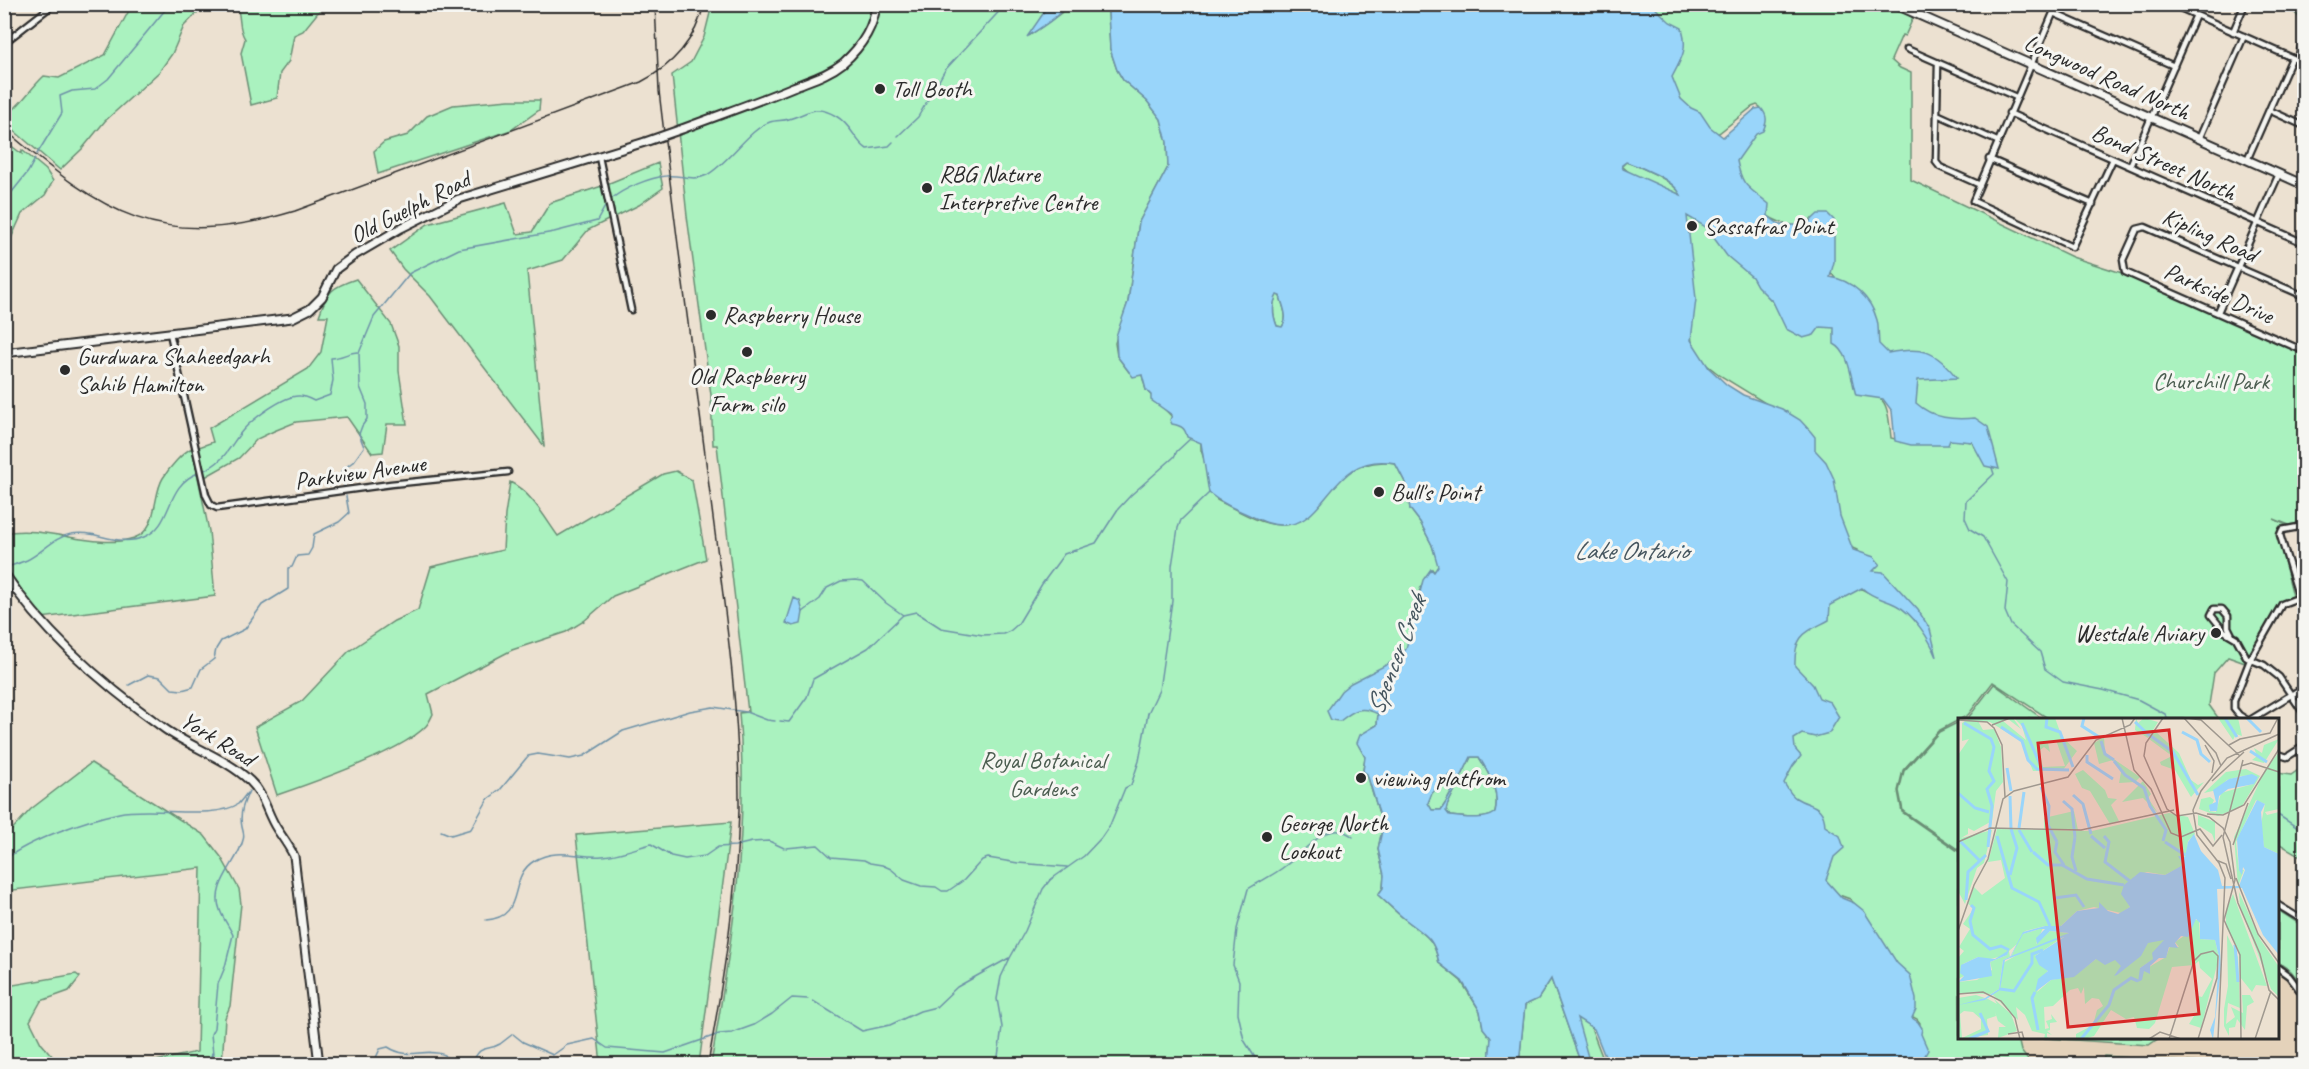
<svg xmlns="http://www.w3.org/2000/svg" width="2309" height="1069" viewBox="0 0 2309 1069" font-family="Caveat,sans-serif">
<rect width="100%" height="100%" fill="#ece1d1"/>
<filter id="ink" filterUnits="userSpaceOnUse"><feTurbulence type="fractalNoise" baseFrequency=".0167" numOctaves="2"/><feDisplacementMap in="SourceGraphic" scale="12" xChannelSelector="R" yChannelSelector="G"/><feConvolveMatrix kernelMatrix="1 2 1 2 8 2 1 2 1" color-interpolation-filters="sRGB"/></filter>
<g filter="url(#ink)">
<path fill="#e4d2ba" d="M2278 971 2283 974 2304 1000V1064H2031L2021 1051 2018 1038H2278Z"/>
<path fill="#aaf2bf" stroke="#6a8e75" stroke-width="1.5" d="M132 5H205L184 26 172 54 159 72 105 121 82 149 60 170 5 123V117C21 105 30 89 44 76L59 78 105 55Z
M236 5H324L303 31 294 35 289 61 280 73 277 98 251 105 241 53 245 39C237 26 242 16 236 5Z
M712 5H1046L1043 14 1029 36 1061 13 1066 5H1103L1108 12 1110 49 1117 70 1123 80 1147 101 1161 119 1167 142 1168 167 1139 222 1128 302 1115 343 1117 356 1129 372 1142 375 1146 390 1180 425 1201 443V450L1217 500C1238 510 1267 530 1291 524 1318 495 1351 455 1395 463L1407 486 1410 509 1420 522 1432 545 1439 566 1434 572 1432 569C1414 590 1417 610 1411 635 1404 662 1389 689 1378 714L1377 725 1370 729 1359 746 1365 757 1363 770 1367 774 1383 826 1378 849 1384 875 1383 888 1378 895C1387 903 1396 913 1406 920 1425 935 1434 937 1439 963L1461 981 1480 1011 1483 1028 1491 1038 1489 1064H711C731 948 750 832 739 713L748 712 717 445H713L711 395 687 216 672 75 691 62 704 37Z
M1648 5H1915L1910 16 1913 18 1905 36 1902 35 1891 60 1900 68 1911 73V180L2072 257 2125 274 2304 355V522L2289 525 2274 519 2286 525 2280 526 2277 533 2293 596 2279 604 2245 663 2228 657 2214 673 2209 705 2219 719H2049L1993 682 1968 715 1938 731 1903 770 1898 791 1902 812 1959 852 1960 1038H2018L2021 1051 2031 1064H1915L1920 1023 1917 1019 1909 1015 1858 908 1850 899 1839 895 1822 877 1789 794 1780 780 1791 663V648L1826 601 1856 586 1875 596 1855 557 1857 550 1850 547 1788 417 1721 376 1703 362 1692 344 1684 224 1689 210 1743 260 1756 283 1779 309 1787 329 1799 335 1817 320 1836 328 1834 332 1836 336 1839 337 1853 373 1852 379C1886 400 1887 397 1891 438L1907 442 1946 437 1972 442 1974 447 1990 449 1912 409 1877 353 1833 275 1826 274 1821 219H1811L1804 227C1758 223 1753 202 1735 164L1761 119 1760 107 1757 105 1752 107 1719 133H1712L1678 96Z
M2277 5H2304V59L2303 55 2301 54C2302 43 2306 23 2296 14 2292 10 2283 7 2277 5Z
M509 100H540L539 110 511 130 378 174 374 151 384 142 408 135 427 116 453 105Z
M5 141 22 154V150L46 170 53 181 45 195 22 214 5 252Z
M1626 162C1642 167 1673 180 1681 195L1631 174 1622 166Z
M658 163 663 188 639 205 615 217 607 184Z
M602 186 610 219 588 230 563 260 527 271 544 446 430 296 403 269 390 251 428 224 506 203 517 234 532 232 550 203Z
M356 279 391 324 399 346V371L407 424H387L383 452 372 453 347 417 296 422 274 431 257 439 239 458 205 477 199 447 213 442 209 428 308 369 321 352 328 316H319C327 291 332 287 356 279Z
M1277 295 1280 296C1283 307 1289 318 1282 327L1277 326C1273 316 1272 304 1277 295Z
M192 448 209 531 215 596 41 618 5 566 4 533C46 524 94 551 134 538 159 530 152 495 163 478 170 467 182 453 192 448Z
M676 471 692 480 706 559 613 596 584 621 566 632 512 650 428 694 433 714C431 718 429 723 426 726 402 752 312 783 277 795L255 727 302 701 349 651 394 621 418 610 431 567 503 550 505 515 510 482C531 492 545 518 558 536L663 474Z
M1994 684 2043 719H2044H1964L1969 717Z
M1959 722V850L1903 811 1899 791 1904 771 1939 732Z
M1471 757H1479C1490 776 1500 791 1495 813 1484 821 1463 817 1450 816L1446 811 1447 806Z
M91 763 204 835 221 857 239 889 241 904 230 1006 225 1018 222 1064H142L197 1052 201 868 5 891V837L31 809Z
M2304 766V858L2278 843V773L2291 775Z
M1450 774 1455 775 1457 778C1453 790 1448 800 1441 810H1432L1428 803 1432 793Z
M731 822 699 1064H601L576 835Z
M2278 910 2304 927V987L2291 971 2278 962Z
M1559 957 1590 1025 1605 1064H1588Z
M76 974 80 977 69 991 41 1001 30 1021 41 1043 59 1064H5V975L8 986Z
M1551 979 1581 1064H1519L1525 1005 1538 999Z
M2044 1038H2159L2149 1045Z
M2104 1056 2200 1063V1064H2103Z"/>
<path fill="#99d5fa" stroke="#6d91a7" stroke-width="1.5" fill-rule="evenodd" d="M1046 5H1066C1057 19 1041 27 1027 37L1043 14Z
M1103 5H1652L1670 22 1682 28C1688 49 1682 58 1672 77L1681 99 1691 108 1700 112 1710 127 1723 137 1755 109 1761 108C1768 116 1767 122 1763 131L1756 134 1737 161C1742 188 1749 187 1769 204L1768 216 1780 225H1806L1818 214H1828L1834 220V262L1830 277C1852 280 1871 298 1877 320 1879 327 1878 336 1879 344L1888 353C1922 346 1935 350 1957 378L1918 380 1916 403C1934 419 1953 420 1975 418L1988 427 1999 469 1985 466 1972 442 1950 440 1948 445H1911L1895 441 1892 411 1883 399 1856 395C1851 380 1850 352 1834 344V328L1820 327 1814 335 1803 338 1786 329 1773 302 1757 286 1752 277 1727 256 1706 227 1687 216 1696 299 1691 340 1709 368 1727 385 1743 395 1782 409 1800 420 1811 432 1815 437V450L1826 462 1834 479 1840 516 1853 550 1874 557 1880 564 1873 571 1883 572 1918 610 1930 629 1937 657C1930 640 1913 613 1896 605 1883 598 1874 599 1862 588L1830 605 1829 620C1805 633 1794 634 1795 666L1813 685 1819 698 1830 702 1839 717 1829 733 1815 737 1802 734 1794 739 1795 749 1801 756 1793 766 1784 783C1787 788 1791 795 1796 798 1810 807 1824 803 1825 826L1840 836 1844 848 1834 857 1826 880 1842 898 1854 903 1864 911 1897 963 1910 975 1916 999V1009L1912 1018 1918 1022 1922 1028 1921 1034 1928 1050 1920 1064H1608L1594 1029 1577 1018 1590 1064H1581L1551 979 1538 999 1525 1005 1519 1064H1489L1491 1038 1483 1028 1480 1011 1462 981 1439 963C1434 937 1425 935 1406 920 1396 912 1387 903 1378 895L1383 888 1384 875 1378 849 1383 826 1367 774 1363 771 1365 757 1357 743 1360 735 1377 725 1378 714C1361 705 1354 710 1340 721L1331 720 1327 711 1341 691 1351 683 1392 662 1406 649 1423 580 1431 569 1434 572 1438 566 1432 545 1420 522 1410 509 1407 486 1395 463C1331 451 1329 525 1284 525 1272 526 1260 520 1249 515 1235 509 1221 503 1209 493L1201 443 1187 437C1185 428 1182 426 1172 424L1170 420 1172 415 1151 400V395L1146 390 1142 375 1133 377 1117 356 1116 336 1128 302 1139 222 1168 167 1167 142 1161 119 1147 101 1123 80 1117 70 1110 49 1108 12ZM1626 162C1642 167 1674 180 1681 195L1623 169 1622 165ZM1277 295 1280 296C1283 307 1289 318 1282 327L1277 326C1273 316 1272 304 1277 295ZM1471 757H1479C1490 775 1500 792 1495 813 1484 821 1463 817 1450 816L1446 811 1447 806ZM1451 774 1455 775 1457 779C1453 790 1448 800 1441 810H1432L1428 803 1432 793Z
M794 598 800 601 803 612 801 624 793 626 786 623Z"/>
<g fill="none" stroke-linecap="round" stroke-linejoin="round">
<path stroke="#6d91a7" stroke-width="1.5" d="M898 136 918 117 945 70 1006 4
M37 154 62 113 60 96 72 91 95 89 108 79 170 4
M611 199C625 188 648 178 666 176 680 174 693 182 707 175 729 163 749 129 770 122 776 120 783 121 789 119 809 113 815 104 836 116 852 125 855 142 867 149L889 146 893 142
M4 202 28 172 35 159
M1992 468 1994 474 1966 501 1965 518 1970 529 1983 537 2008 582 2005 611 2011 625 2040 652 2045 669 2063 682 2103 690 2139 700 2165 714 2169 720
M204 470C225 462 230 445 243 430 253 419 285 394 300 396 304 396 310 399 314 401L330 395 333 380 331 358C342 358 348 352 358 352
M345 488 341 471 354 461 364 447 359 434 362 426 367 419V404L360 387 359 353 374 317 410 273 459 249 554 232 597 221 607 203
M5 568C13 565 20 563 27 560 42 553 54 537 71 534 95 529 118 548 144 537 174 525 164 486 198 473
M803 612 820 599 827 588 841 581 855 580 863 581 886 603 903 615
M129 685 148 675 160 677 172 689 182 690 193 687 201 669 214 659 216 649 221 641 245 629 262 605 288 589V568L292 567 297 556 308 555 312 548 314 534 339 522 349 513 346 496
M780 721 789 722 807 697 813 679 868 648 903 615 916 612 941 628 983 635 1003 634 1010 631 1018 624 1042 584 1064 554 1096 543 1118 509 1131 495 1174 457 1177 451 1190 439
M2278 815 2304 832
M441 831 451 835 471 829 488 799 500 790 528 756 538 754 570 759 584 756 623 731 690 711 713 707 746 712 767 720 775 721
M786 848 818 845 831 857 864 860 870 863 882 865 891 869 904 880 921 886 936 887 942 891H948L964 880 982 860 988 858 1018 863 1067 867
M4 860C31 839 86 820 119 813 150 806 215 820 238 804 241 801 244 797 247 793
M486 920C527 917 506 878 534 861 556 847 579 858 602 856 618 855 636 848 651 844L671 856 685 859 705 856 718 847 735 846 752 842 769 841 784 848
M813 1001 862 1031 890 1025 920 1011 936 1007 957 987 1009 958
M199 1064 211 1057 212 1053
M214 1064 211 1034 214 1028 218 984 225 967 233 935C229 926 223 919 220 910 210 885 238 863 243 840 245 835 243 832 242 827 239 813 244 802 249 791
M365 1064 375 1060 380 1049 388 1047C410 1061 423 1047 445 1055L449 1064
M472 1064C481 1042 487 1052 500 1044 504 1041 509 1037 513 1034L523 1042 553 1055 567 1045 594 1039 607 1048 665 1053 719 1034 732 1033 754 1025 772 1014 792 998 808 999
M997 1064 1002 1027 997 999 1001 977 1010 958 1025 931 1043 889 1050 880 1084 856 1101 838 1110 825 1125 788 1131 785 1139 761 1148 713 1159 690 1172 601V566L1178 528 1181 520 1209 493
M1259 1064 1244 1040 1238 1013 1239 981 1233 965 1237 929 1248 889C1260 881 1274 875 1285 866 1304 853 1328 816 1353 837"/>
<g stroke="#2b2b2b" stroke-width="9">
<path id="street" d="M2057 4 1973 201 2072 247 2113 159
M2171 4 2304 63
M2053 13 2174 66
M2233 32 2245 4
M4 43 54 4
M1907 49 2016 97
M2298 60 2301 47
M1938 63 1936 162 1940 167 1978 184
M2269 110 2304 126
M2009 113 2304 243
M1937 114 1997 141
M2199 139 2244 36
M599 157 631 310
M1989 159 2093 204
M2247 160 2292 58
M2130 166 2196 15
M2304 296 2145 227 2137 229 2123 260 2125 272 2304 351
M2218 312 2279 174
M170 333 206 495 211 505 217 508 391 484 508 472
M2304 526 2282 530 2280 535 2304 614
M2232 635 2228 627V616L2222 609H2214L2211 615 2224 631 2236 638 2247 658 2264 665 2279 677 2304 714
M2247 720 2239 715 2234 709V701L2250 660 2282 604 2298 598
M2250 720 2304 687
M2278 754 2287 757 2304 746
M2278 905 2304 921
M2278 968 2289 976 2304 996"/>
</g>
<g stroke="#2b2b2b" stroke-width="11">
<path id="secondary" d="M1894 4 2304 185
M682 129C719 115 757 102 793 87 810 80 828 75 843 63 860 48 874 28 876 4
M4 353 292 318 310 309 322 297 336 269 355 255 401 228 459 199 645 142
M4 573C44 633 106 687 165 729 192 748 226 758 250 781 264 794 267 814 277 829 283 838 289 846 294 856L319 1064"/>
</g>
<use href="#street" stroke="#f6f6f2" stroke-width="4.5"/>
<use href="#secondary" stroke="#f6f6f2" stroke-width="7"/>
<path stroke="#2b2b2b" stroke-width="1.5" d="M655 4 659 91C675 228 694 365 711 502 724 604 740 707 739 810 737 896 723 980 708 1064
M4 129C105 215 160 252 295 211L641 82C672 66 696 40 704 4"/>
<g stroke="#2b2b2b" stroke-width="11" stroke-linecap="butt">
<path id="secondary-bridge" d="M645 142 682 129"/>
</g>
<use href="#secondary-bridge" stroke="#f6f6f2" stroke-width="7"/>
</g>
</g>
<g fill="#2b2b2b" stroke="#f6f6f2" stroke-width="2">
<circle cx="880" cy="89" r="6"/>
<circle cx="927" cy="188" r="6"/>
<circle cx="1692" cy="226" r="6"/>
<circle cx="711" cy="315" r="6"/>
<circle cx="747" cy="352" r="6"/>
<circle cx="65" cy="370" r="6"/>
<circle cx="1379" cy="492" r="6"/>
<circle cx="2216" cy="633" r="6"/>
<circle cx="1361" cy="778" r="6"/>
<circle cx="1267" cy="837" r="6"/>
</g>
<g text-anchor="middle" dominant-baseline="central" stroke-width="6" stroke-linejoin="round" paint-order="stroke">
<g font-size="24" fill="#2b2b2b" stroke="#f6f6f2">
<text transform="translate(2107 77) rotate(24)">Longwood Road North</text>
<text transform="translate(2164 162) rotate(24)">Bond Street North</text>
<text transform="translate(410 207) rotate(-27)">Old Guelph Road</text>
<text transform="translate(2210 235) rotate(24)">Kipling Road</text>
<text transform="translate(2219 293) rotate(24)">Parkside Drive</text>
<text transform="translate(360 472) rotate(-8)">Parkview Avenue</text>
<text transform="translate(218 739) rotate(32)">York Road</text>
</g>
<g font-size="24" fill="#2b2b2b" stroke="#f6f6f2" text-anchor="start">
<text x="892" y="89">Toll Booth</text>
<text x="939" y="174">RBG Nature<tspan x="939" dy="28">Interpretive Centre</tspan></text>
<text x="1704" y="226">Sassafras Point</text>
<text x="723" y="315">Raspberry House</text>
<text x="77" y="356">Gurdwara Shaheedgarh<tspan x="77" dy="28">Sahib Hamilton</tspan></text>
<text x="747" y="376" text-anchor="middle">Old Raspberry<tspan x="747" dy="28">Farm silo</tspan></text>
<text x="1391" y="492">Bull's Point</text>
<text x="2204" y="633" text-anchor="end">Westdale Aviary</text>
<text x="1373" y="778">viewing platfrom</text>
<text x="1279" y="823">George North<tspan x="1279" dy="28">Lookout</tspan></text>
</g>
<g font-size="24" fill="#4b5d50" stroke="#f6f6f2">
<text x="2211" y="381">Churchill Park</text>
<text x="1043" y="760">Royal Botanical<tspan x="1043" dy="28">Gardens</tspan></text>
</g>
<g font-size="26" font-style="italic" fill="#46565f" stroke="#f6f6f2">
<text x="1631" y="550">Lake Ontario</text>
<text transform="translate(1396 655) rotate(-69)">Spencer Creek</text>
</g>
</g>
<g transform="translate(1958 718)">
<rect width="321" height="321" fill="#ece1d1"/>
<path d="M12 0H55L63 11 50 1 45 3 68 22 64 8 56 0H97L104 19 119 33 105 52 75 53 63 23 32 4 20 3 25 12 36 11 43 29 45 64 38 73 34 103 16 113 10 110V116L3 120 34 112 26 145 19 150 7 186 0 173V37L11 21 4 23V5ZM98 22 107 48 85 49 81 33 86 29 92 34 90 25ZM178 0 180 5 186 0 200 4 190 20 177 12ZM260 0H280L284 18 278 16 275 22ZM197 13 221 35 233 62 240 67 246 64 233 79 217 52 203 47 202 44 214 38 191 21ZM146 19 147 35 182 59 177 64 161 65 163 54 155 42 141 46 136 25ZM321 21 306 45 294 42 299 38 296 30 304 35 306 27ZM321 34V91L307 94 309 97 321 94V136L306 129 303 106 307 86 298 82 278 124 281 152H286L280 168 276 119 307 52ZM288 51 302 58 284 88 260 98 241 91 243 81 252 79 256 82 251 93 258 94 263 75 295 66 296 57 283 58 269 62 259 72 246 75 268 54ZM125 52 147 72 150 80 159 81 153 87 161 103 152 106 132 73 124 70 117 56ZM185 63 193 76 190 80 200 95 185 80 164 84ZM116 93 120 112 86 111V100ZM211 95 230 99 237 116 230 123 228 138 222 140 226 147 207 157 189 154 177 158 168 181 172 189 163 195 136 189 119 193 103 208H87L67 213 60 222 65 216 85 210 78 226 92 213 111 215 77 238 90 252 79 274 93 262 116 258 138 241 155 240 168 247 182 238 190 224 207 221 196 241 182 250V262L186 252 208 239 212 228 221 229 217 224 232 214 236 202H241L242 221 257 222 261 239 243 310 231 306 241 290 240 278 244 279 254 261 242 250 241 243 236 247 214 249 197 305 191 311 179 310 176 299 168 301 153 292 136 318 126 321 118 320V316L135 307 139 292 145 288 141 281 134 280 127 286 126 269 123 276 120 270 112 272 95 288 86 289 87 311 91 310 88 303 94 301 93 296 99 304 92 305V312L89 313 94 317 89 315V319L93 321H86L87 316 74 313 67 297 58 289 60 302 34 276 42 271 45 245 64 234 53 239 59 226 51 233 52 239 45 242 41 271 33 276 0 275V264L19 262 34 252 32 244 49 237 28 242 20 239 5 246 6 258 0 261V240L6 233 1 229 12 211 5 206 16 190 10 186 16 169 24 177 47 160 43 142 30 144 39 111 134 113ZM240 97 257 104V124L254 116 240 107ZM281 174 302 221 321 249V279L313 271 282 188ZM275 176 309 268 298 267 294 274 282 259 281 233 268 209V192ZM269 217 280 239 282 290 270 285 268 306 277 299 273 289 285 295 284 277H292L296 284 289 288 287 312 279 301 277 309 271 310V318L266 308V291L270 268ZM18 277 27 280 20 282 30 281 39 286 36 281 53 296 59 313 40 320 41 309H48L40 303 37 294 38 298 29 301 30 317 0 321V280ZM6 293 15 294 23 301V311L4 320 2 296Z" fill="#aaf2bf" fill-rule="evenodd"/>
<path d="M294 56 300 59 296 66 270 71 261 78 259 93H252L251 87 258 84 255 72 271 61ZM299 82 307 86 303 94 306 129 321 136V237L305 217 284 170 259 171 263 251 255 321 252 312 257 299 261 239 257 222 242 221V205L238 201 230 219 223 218 217 225 220 230 211 229 208 240H201L192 248V256L186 253 184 262 180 264 182 250 195 241 194 235 206 222 190 225 183 238 159 257 156 258 163 248 157 242 147 247 138 241 116 259 93 262 77 274 80 261 90 253 81 247 77 238 106 219 47 242 42 272 27 282 0 287 27 280 41 271 45 242 52 239 65 214 87 208H103L119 193 141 190V184L150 193 160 196 172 189 163 176 166 167 182 154 207 157 225 147 220 138 227 139 230 124 236 116 243 133 260 152 264 168H281L287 152 285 149 284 157 281 152 279 121ZM82 211H87L78 220 79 226 92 213 111 215 53 238 65 216ZM51 232 49 237 32 244 34 258 0 264 6 258 2 255 3 247 20 239 37 241Z" fill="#99d5fa" fill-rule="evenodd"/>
<path fill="none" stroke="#99d5fa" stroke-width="3" d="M89 0 88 9 102 14 115 49M126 0 124 8 141 19M267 0 279 19M289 0 303 14M177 4 192 18M6 5 33 21 36 29 31 53 36 63 29 71 34 88 30 129M64 5 84 51M43 9 64 23 70 42 79 51 111 52M224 14 239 22 243 36 252 44M193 18 215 34 240 77M143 23 147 36 156 42M292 33 309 44M129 37V44L155 61M156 43 167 57 186 70 192 88 208 112 205 123M49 50 53 73M83 69 91 88 90 107 99 124M0 75 17 90 31 94M115 77 125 86 133 116M105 83 114 91 117 119M61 110 66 74M61 112 74 134M39 118 54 170 81 184 92 208M133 118 147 130M146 118 151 124 147 144 173 164M117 119 114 139 118 153M2 123 22 143M99 124 97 134 106 147M207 124 227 137M75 134 90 147H104L129 161 166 167M52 157 59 130 53 111 52 78M97 180 118 177 126 189M8 182 10 154 28 137M13 187 16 190 12 203 15 217 32 231 43 228 51 232M277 227 280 264M42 271 56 273 74 245V236L85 232M77 274 74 280 80 312M11 321 30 313 22 295M123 321 151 287 156 272 173 260 180 263"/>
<path fill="none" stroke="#9f988f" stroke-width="1.5" d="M164 0 176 52 193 71 213 115 223 119 242 111 255 128 264 117M205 0 188 25 186 38 209 91 219 98 238 95 251 99 265 110 272 124 277 162 266 202 282 237 283 321M226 0 258 35 263 48M229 0 243 2 282 38M0 2 29 4 36 10 44 27 47 79M34 7 52 0M247 27 256 43 254 55M271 27 282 21 312 15 320 0M285 42 265 119 280 185 302 236 311 272 321 282M283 48 293 45 321 54M254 63 286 34M249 96 265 97 286 87 321 31M0 124 32 110 123 112 216 92M275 127 290 85M258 142 268 146 273 161M278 160 300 216 321 245M0 213 16 167 30 141 45 81 56 73 110 59 138 22 172 7 177 0M0 276 25 274 43 283 57 300 62 321M50 316 64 314 66 321M191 321 202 314 223 321M211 321 236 243 243 236 255 233 260 238 259 260 240 321M260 321 267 160 261 145 239 117 235 92 243 73 269 40 321 16M297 321 313 273"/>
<path fill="#d62828" fill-opacity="0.15" stroke="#d62828" stroke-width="3" d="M211 12 241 296 110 309 80 25Z"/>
<rect width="321" height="321" fill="none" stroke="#2b2b2b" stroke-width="3"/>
</g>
<rect width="2309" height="1069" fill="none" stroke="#f6f6f2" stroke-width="24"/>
<rect x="12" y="12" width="2285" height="1045" fill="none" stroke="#2b2b2b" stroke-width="2" filter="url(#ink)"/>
</svg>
